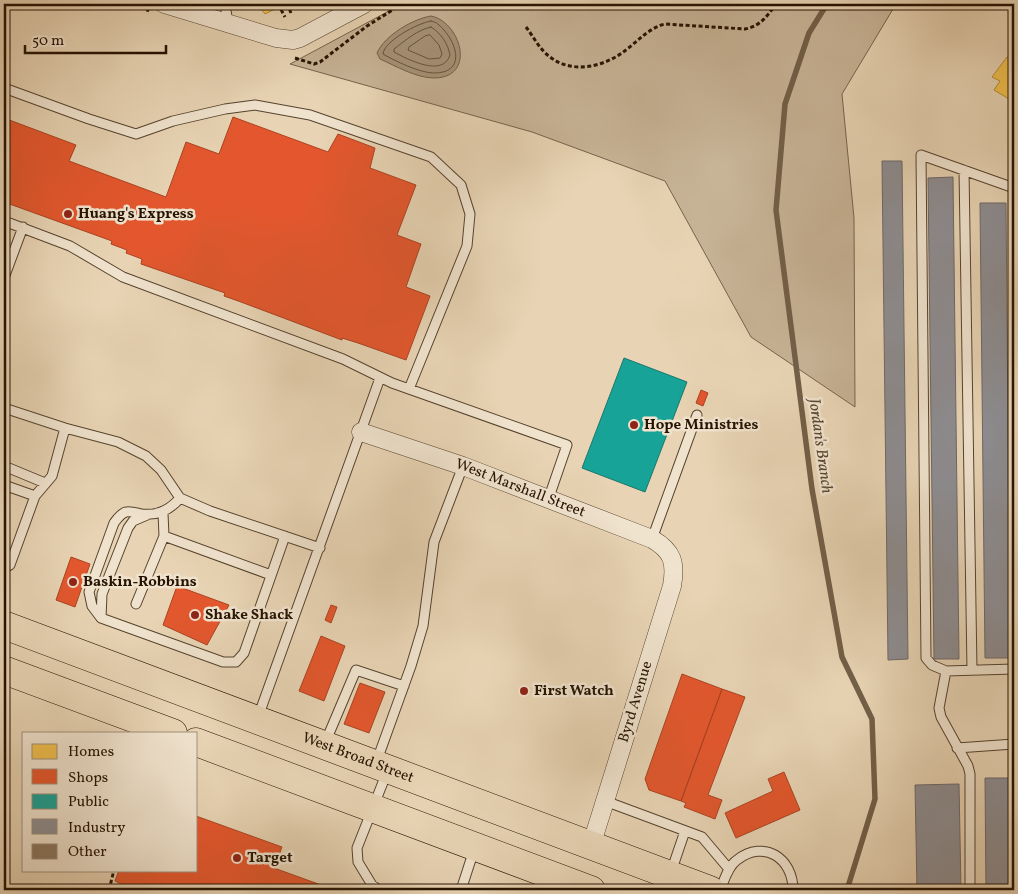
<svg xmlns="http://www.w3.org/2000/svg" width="1018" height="894" viewBox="0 0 1018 894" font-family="Vollkorn,serif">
<rect width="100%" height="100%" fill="#e8d4b4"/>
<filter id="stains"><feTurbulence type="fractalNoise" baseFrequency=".004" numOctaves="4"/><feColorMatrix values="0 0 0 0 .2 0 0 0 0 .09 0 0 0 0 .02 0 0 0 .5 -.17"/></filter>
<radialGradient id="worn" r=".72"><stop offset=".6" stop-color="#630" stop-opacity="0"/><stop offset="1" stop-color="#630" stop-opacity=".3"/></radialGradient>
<path fill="#c7b396" stroke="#76634c" d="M402 4H896L842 94 854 218 855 407 751 337 665 181 532 132 290 64Z"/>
<path fill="#a69277" stroke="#725f48" d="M431 16C461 22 477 78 434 78 416 78 396 66 380 59L377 53C385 35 413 19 431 16Z"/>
<path fill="#f2c14e" stroke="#b48d37" d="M257 4H277L275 5 277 8 265 14Z
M1007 57 1014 61V102L994 90 1000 81 992 77Z"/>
<path fill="#e4572e" stroke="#ab4321" d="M233 117 328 152 338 134 375 148 370 168 416 185 397 235 421 244 406 287 430 296 406 360 358 343 342 338V340L241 302 224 296 225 293 141 264 142 259 126 253 127 250 111 244 112 241 4 202V118L76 145 69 161 166 197 186 142 219 154Z
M701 390 708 393 703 406 696 403Z
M71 557 90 564 75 607 56 600Z
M177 586 229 605 207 645 163 625Z
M331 605 337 607 331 623 325 620Z
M321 636 345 646 324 701 299 691Z
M682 674 722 689 681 801 649 790 645 779Z
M360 683 385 692 369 733 344 724Z
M722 689 745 697 708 795 722 800 715 819 684 807 686 803 681 801Z
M784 772 800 810 736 838 725 813 773 791 768 779Z
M196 816 282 847 274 868 335 890H121L123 885 115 881 119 870H196Z"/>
<path fill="#17a398" stroke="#1b786b" d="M624 358 687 382 645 492 582 468Z"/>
<path fill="#8d8d92" stroke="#6e6867" d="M882 161H902L908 659 888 660Z
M953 177 959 659H934L928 178Z
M980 203H1006L1010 658H985Z
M985 778H1014V890H986Z
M959 784 961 890H917L915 785Z"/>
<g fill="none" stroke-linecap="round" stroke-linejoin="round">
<path stroke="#66523c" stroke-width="1" d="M431 21C437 22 439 25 443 29 458 45 465 73 434 73 420 73 395 61 383 54 384 41 418 23 431 21Z
M431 27C441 33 448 44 450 55 443 78 407 59 394 52V49C406 40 417 30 431 27Z
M430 35 439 45 442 54 440 58 429 59 408 50 409 47 425 36Z"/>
<path stroke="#725f48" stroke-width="5.5" d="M827 4 809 33 785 104 776 210 812 489 842 657 872 719 875 799 847 890"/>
</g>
<path fill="#8a775f" stroke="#251302" d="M528 4H543L531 10Z"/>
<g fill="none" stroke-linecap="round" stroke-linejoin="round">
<g stroke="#56432e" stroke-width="11">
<path id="lane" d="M225 4 228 23
M4 88 89 119 136 134 173 121 225 109 255 105 310 115 431 157 461 185 470 214 467 246 409 389
M964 170 972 670
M1014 188V210
M4 221 70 246 123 277 343 359 392 383 567 445 548 500
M4 278 23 227
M4 408 65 428 118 442 146 456 161 470 180 498 210 511 320 548
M4 466 45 483
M4 485 35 496
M180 498C170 510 158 516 142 514 137 513 130 511 126 512 121 513 117 519 114 523L89 592 92 606 101 618 223 662H236L244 653 285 536
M164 536 271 575
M652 539 697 415
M4 568 10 565 35 496 52 476 65 428
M136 604 164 536 163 513
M101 618 102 594 128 528 133 521 147 515
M946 671 932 665 926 658 921 155 1014 188
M258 717 380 378
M325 743 356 670 404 686
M957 748 1014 744
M376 763 411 666 423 626 434 542 463 466
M605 801 702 837 729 869
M671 872 685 831
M379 890 372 885 358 862 357 848 387 772
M461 890 474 850
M720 890C724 881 728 866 737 860 764 839 793 858 793 890
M970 890V774L968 766 941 717 939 708 946 671 1014 669"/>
</g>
<g stroke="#56432e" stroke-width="19">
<g id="street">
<path d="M164 4 276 38 293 40 300 38 364 4"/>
<path id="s1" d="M361 432 463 466 652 539C673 551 676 563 672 586L591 846"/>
</g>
</g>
<g stroke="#251302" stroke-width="29">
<g id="primary">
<path id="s2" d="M4 625 710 890"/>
<path d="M4 670 173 733"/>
<path d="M196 742 591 890"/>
</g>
</g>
<path stroke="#251302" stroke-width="3" stroke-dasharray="4 2.5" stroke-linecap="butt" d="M135 4 149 11
M278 4 285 17
M287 4 291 13
M526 27C533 36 540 50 550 57 573 75 606 66 626 50 639 40 649 28 665 24L745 29C761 26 767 16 776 4
M295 58 314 64 320 62 367 26 402 4
M109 890 114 870"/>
<use href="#lane" stroke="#f0e3ce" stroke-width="9"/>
<use href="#street" stroke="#f0e3ce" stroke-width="18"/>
<use href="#primary" stroke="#e8d4b4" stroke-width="28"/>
</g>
<g fill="#8f2418" stroke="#f0e3ce" stroke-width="2">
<circle cx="68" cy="214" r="5"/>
<circle cx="634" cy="425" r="5"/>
<circle cx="73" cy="582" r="5"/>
<circle cx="195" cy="615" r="5"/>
<circle cx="524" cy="691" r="5"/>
<circle cx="237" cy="858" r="5"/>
</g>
<g text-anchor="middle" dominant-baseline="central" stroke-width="5" stroke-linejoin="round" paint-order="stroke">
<g font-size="15" font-weight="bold" fill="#251302" stroke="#f0e3ce" text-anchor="start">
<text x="78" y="214">Huang's Express</text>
<text x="644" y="425">Hope Ministries</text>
<text x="83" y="582">Baskin-Robbins</text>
<text x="205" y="615">Shake Shack</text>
<text x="534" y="691">First Watch</text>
<text x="247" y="858">Target</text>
</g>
<g font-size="15" fill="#251302" stroke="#f0e3ce">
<text stroke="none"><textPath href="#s1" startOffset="169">West Marshall Street</textPath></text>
<text transform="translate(636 702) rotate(-73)">Byrd Avenue</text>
<text stroke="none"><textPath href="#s2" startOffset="378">West Broad Street</textPath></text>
</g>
<g font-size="16" font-style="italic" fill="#594631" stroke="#f0e3ce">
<text transform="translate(820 446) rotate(82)">Jordan's Branch</text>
</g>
</g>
<rect width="1018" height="894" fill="none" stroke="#e8d4b4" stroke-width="20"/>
<rect x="5" y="5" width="1008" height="884" fill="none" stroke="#251302" stroke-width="2.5"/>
<rect x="10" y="10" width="998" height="874" fill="none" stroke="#251302"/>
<rect x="22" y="732" width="175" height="140" fill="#f0e3ce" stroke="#9f907c"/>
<rect x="32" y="744" width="25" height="15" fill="#f2c14e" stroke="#9f907c"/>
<text x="68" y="756" font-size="15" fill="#251302">Homes</text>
<rect x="32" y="769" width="25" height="15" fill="#e4572e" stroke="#9f907c"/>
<text x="68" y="782" font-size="15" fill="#251302">Shops</text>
<rect x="32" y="794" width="25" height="15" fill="#17a398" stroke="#9f907c"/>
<text x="68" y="806" font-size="15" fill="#251302">Public</text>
<rect x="32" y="819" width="25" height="15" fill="#8d8d92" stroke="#9f907c"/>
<text x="68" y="832" font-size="15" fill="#251302">Industry</text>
<rect x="32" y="844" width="25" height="15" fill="#8a775f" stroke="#9f907c"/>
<text x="68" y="856" font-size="15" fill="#251302">Other</text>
<path d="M25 45v8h141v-8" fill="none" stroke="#251302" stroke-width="2.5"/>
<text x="32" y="45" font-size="15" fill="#251302" stroke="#f0e3ce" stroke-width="4" paint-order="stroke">50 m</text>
<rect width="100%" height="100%" filter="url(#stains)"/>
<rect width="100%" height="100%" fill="url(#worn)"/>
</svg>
